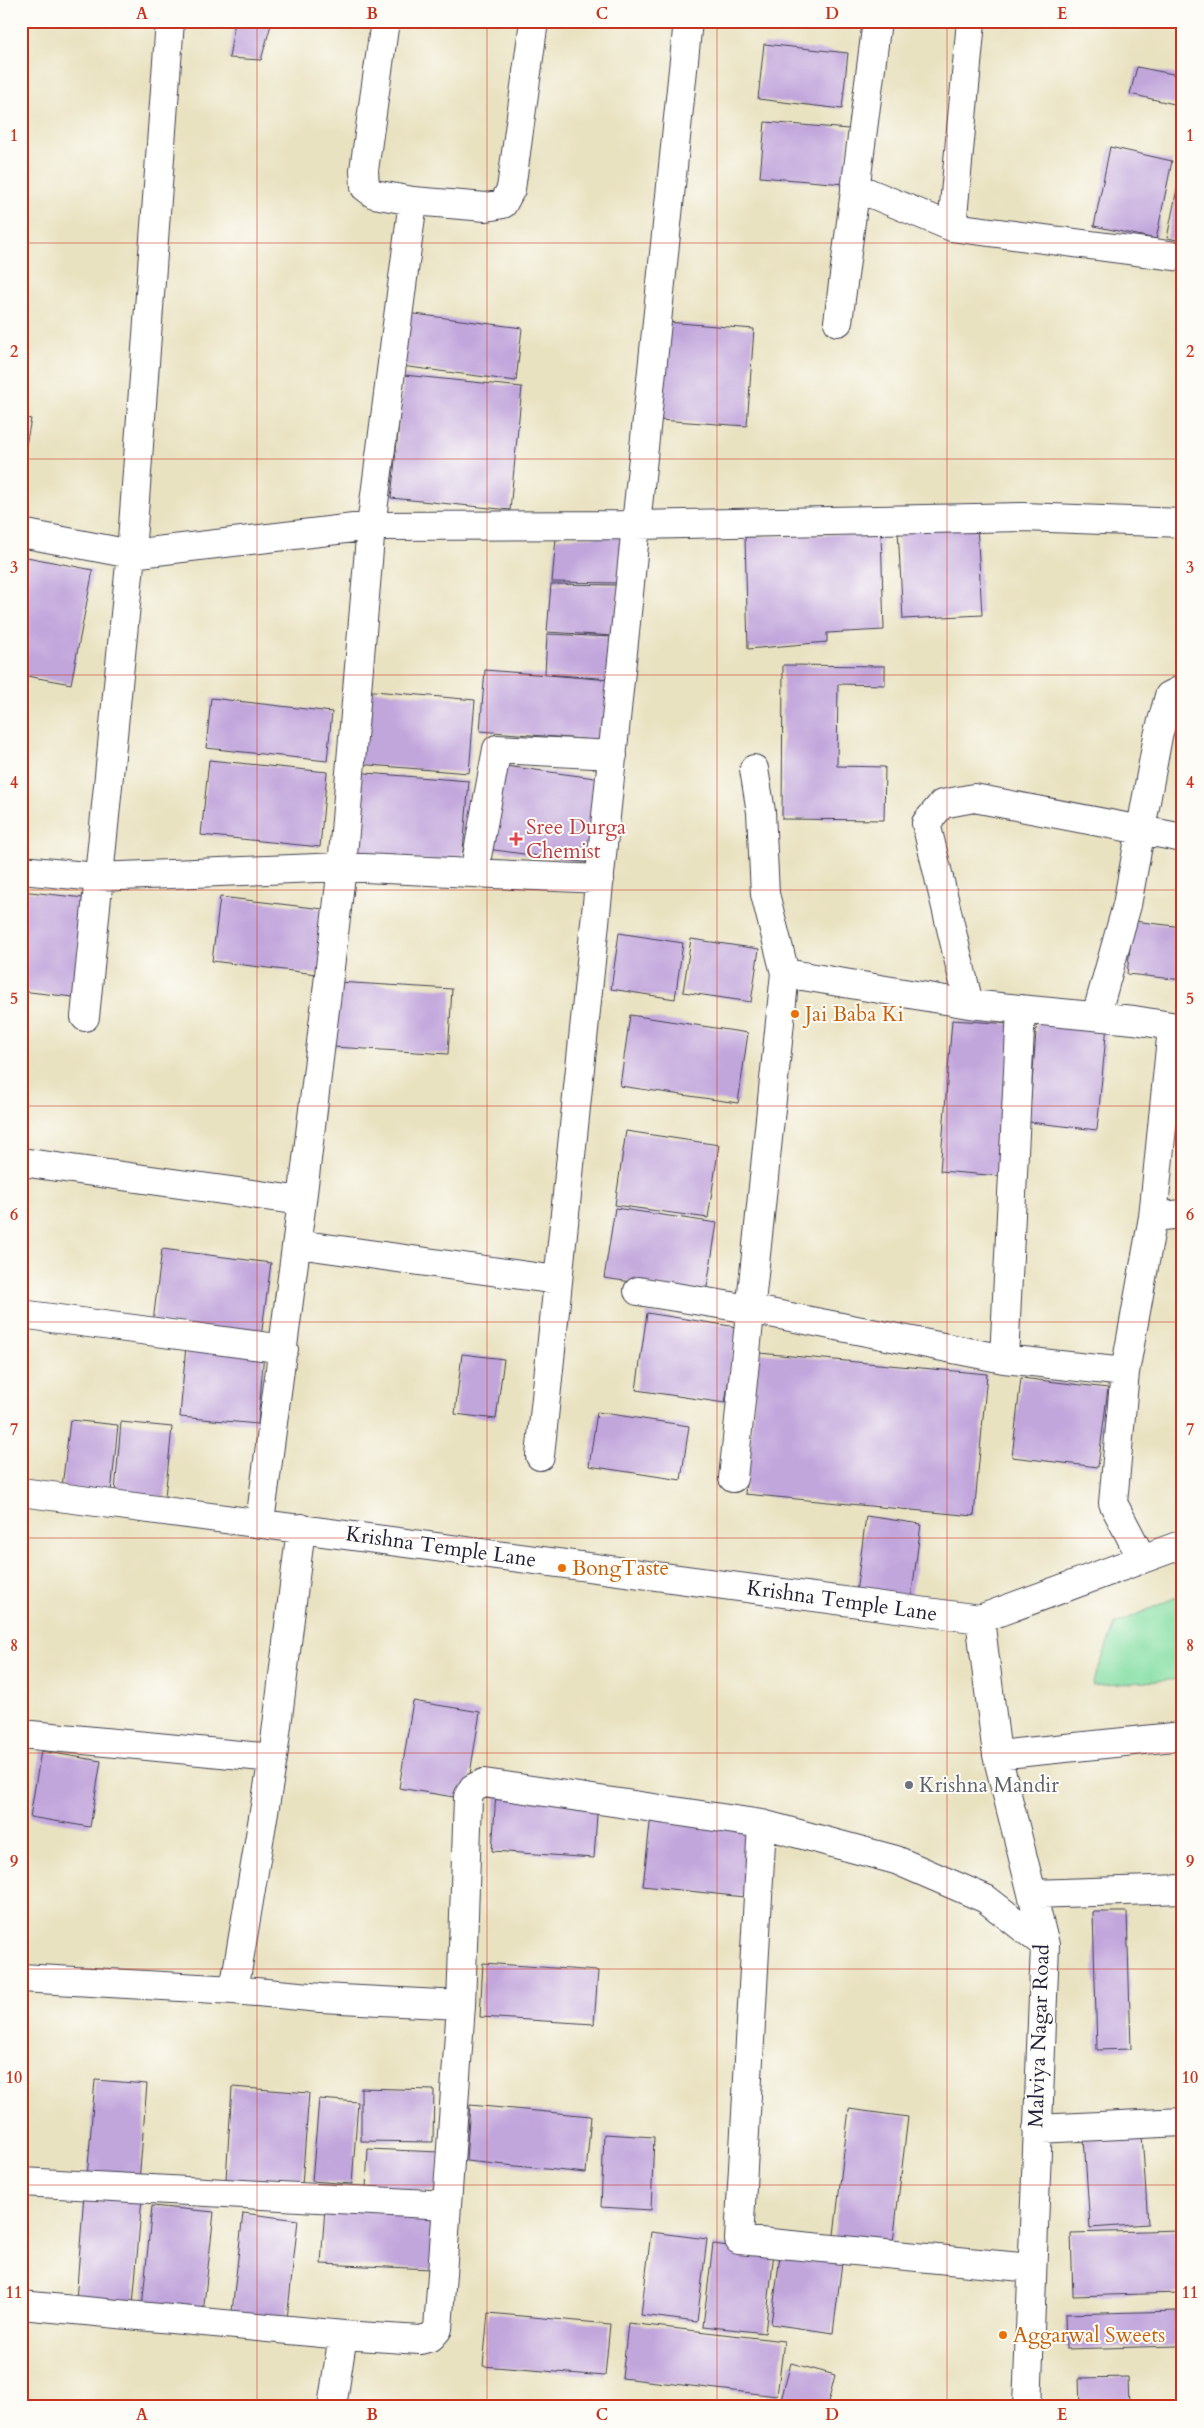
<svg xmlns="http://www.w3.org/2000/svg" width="1204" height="2428" viewBox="0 0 1204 2428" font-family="Cardo,serif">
<rect width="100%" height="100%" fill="#fdfcf7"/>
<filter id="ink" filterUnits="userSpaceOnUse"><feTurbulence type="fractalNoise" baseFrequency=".02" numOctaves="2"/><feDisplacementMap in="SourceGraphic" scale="10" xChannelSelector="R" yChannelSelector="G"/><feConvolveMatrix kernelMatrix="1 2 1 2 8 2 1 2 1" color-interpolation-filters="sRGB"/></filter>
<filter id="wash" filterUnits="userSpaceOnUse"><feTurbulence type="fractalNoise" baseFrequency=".0096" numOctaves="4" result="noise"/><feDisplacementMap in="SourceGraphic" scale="20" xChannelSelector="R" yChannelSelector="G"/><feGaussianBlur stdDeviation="1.12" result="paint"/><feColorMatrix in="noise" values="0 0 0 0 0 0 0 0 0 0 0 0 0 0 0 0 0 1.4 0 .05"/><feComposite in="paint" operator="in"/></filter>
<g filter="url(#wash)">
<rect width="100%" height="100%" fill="#e9e2c1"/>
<path fill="#85dfa4" stroke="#548070" d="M1183 1594V1679L1092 1686 1115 1624Z"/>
<g id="blocks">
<path fill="#c1a6dc" d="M235 21H272L261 60 229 58Z
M764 44 848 53 842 109 758 99Z
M1137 67 1183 76V106L1130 94Z
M765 122 849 129 844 184 760 177Z
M1110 147 1172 161 1156 239 1094 226Z
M1182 165H1183V241L1167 238Z
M407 313 522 328 516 381 401 366Z
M666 322 754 329 747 426 659 420Z
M404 375 522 387 510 510 391 498Z
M21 417 31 419 22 466H21Z
M977 525 982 615 903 619 898 530Z
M881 533 884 630 827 633V642L748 649 745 537Z
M625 536 620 583 552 582 556 538Z
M22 556 93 570 71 684 21 675Z
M551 584 619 585 614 636 547 632Z
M547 634 614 637 610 679 545 674Z
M783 665 885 666V685L838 684 837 766 885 767 884 820 782 819Z
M485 670 611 680 607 741 480 731Z
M363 690 475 700 469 773 357 764Z
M211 698 332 712 327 761 206 748Z
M209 760 327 772 320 847 201 835Z
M498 765 602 779 590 863 487 849Z
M353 772 469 781 462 863 347 854Z
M21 891 84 898 73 997 21 991Z
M220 897 332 910 324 975 212 961Z
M1133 921 1183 927V980L1127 974Z
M619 933 683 943 675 999 611 989Z
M691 939 759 949 751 1002 683 992Z
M337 982 452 989 448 1054 333 1047Z
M630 1015 748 1033 738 1103 620 1086Z
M1037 1019 1107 1025 1097 1130 1029 1122Z
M952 1020 1011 1024 1000 1176 940 1171Z
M626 1131 719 1145 708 1218 615 1205Z
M615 1208 717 1223 706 1293 604 1278Z
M162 1249 271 1263 261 1337 153 1322Z
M647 1313 737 1327 725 1403 636 1390Z
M186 1345 264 1352 258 1424 180 1417Z
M759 1353 987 1374 974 1516 745 1494Z
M462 1354 504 1359 496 1419 455 1414Z
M1021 1378 1108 1388 1098 1467 1012 1457Z
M597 1412 689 1426 681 1480 589 1466Z
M70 1420 118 1425 111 1493 62 1487Z
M121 1422 172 1427 165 1497 115 1492Z
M866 1516 921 1524 911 1600 856 1593Z
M413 1701 480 1712 466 1799 399 1788Z
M41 1751 101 1761 90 1827 30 1817Z
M496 1793 598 1800 594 1858 492 1851Z
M651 1815 760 1827 753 1898 643 1886Z
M1093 1912H1127L1131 2049 1097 2050Z
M483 1963 598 1971 594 2024 480 2017Z
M95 2080 147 2084 139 2182 87 2178Z
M232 2087 309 2093 302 2185 226 2179Z
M361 2088 434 2090 433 2142 361 2141Z
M319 2099 358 2102 352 2184 312 2181Z
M470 2105 591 2116 586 2173 466 2161Z
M849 2109 908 2117 892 2251 833 2243Z
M604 2134 654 2137 651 2210 601 2207Z
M1142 2134 1148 2224 1090 2228 1084 2138Z
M368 2149 439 2152 437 2191 366 2188Z
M84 2193 142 2198 133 2305 76 2301Z
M152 2206 214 2212 203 2314 142 2308Z
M325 2207 434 2215 431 2269 321 2264Z
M243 2213 298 2220 287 2319 232 2312Z
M1180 2230 1181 2293 1073 2296 1071 2233Z
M651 2232 707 2239 697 2322 641 2315Z
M713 2244 774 2252 765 2333 703 2326Z
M781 2248 843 2255 833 2333 771 2324Z
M1177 2311 1178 2346 1066 2349 1065 2314Z
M488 2313 610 2324 605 2376 483 2366Z
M628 2323 784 2341 777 2396 622 2378Z
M791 2363 835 2375 827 2407H779Z
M1128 2377 1129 2407H1080L1079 2378Z"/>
</g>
</g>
<g filter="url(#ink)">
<use href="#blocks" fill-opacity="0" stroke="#403f4f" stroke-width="1"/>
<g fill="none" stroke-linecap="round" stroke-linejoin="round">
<g stroke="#403f4f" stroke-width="30">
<path id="street" d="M385 21 364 170 365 187 374 194 413 201 486 207 503 204 511 189 534 21
M855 187 952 227 1183 257
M952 227 971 21
M838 322 877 21
M21 533 131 554 371 526 636 525 1023 517 1183 523
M1183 838 974 798 942 804 926 823 969 1004 1134 1020 1183 1028
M21 870 97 877 342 867 600 879
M474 873 497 749 613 755
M785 973 969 1004
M1096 1016 1127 905 1158 736 1169 696 1183 689
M85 1017 131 554 170 21
M21 1162 302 1201
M1153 1217 1183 1214
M297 1244 557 1280
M638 1291 750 1309 1004 1359 1125 1372
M21 1314 284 1349
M1004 1359 1021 1009
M540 1456 688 21
M733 1478 785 973 765 894 761 812 754 769
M21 1492 980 1619 1183 1544
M260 1522 302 1201 342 867 371 526 413 201
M1142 1559 1113 1503 1125 1372 1153 1217 1172 1028
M980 1619 997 1755 1045 1945 1027 2407
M21 1734 273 1758
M997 1755 1183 1736
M762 1824 739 2240 1032 2268
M1032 1894 1183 1889
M21 1978 234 1990 321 1998 461 2005
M234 1990 273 1758 301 1528
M1037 2129 1183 2122
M21 2182 447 2205 461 2005 468 1797 473 1788 484 1783 762 1824 896 1860 986 1899 1045 1945
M21 2305 343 2335 332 2407
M343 2335 420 2340 431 2337 438 2329 447 2205"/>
</g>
<use href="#street" stroke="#fff" stroke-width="28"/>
</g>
</g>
<path fill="none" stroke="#c8321e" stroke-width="1" stroke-opacity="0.55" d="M257 21V2407M487 21V2407M717 21V2407M947 21V2407M21 243H1183M21 459H1183M21 675H1183M21 890H1183M21 1106H1183M21 1322H1183M21 1538H1183M21 1753H1183M21 1969H1183M21 2185H1183"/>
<path fill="#e0444e" stroke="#fdfcf7" stroke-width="2" d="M513.5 831.5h5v5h5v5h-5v5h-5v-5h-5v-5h5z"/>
<g fill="#e8710a" stroke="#fdfcf7" stroke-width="2">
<circle cx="795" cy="1014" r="5"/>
<circle cx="562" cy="1568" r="5"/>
<circle cx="1003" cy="2335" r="5"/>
</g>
<circle fill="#6b7280" stroke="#fdfcf7" stroke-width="2" cx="909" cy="1785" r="5"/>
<g text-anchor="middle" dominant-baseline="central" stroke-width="4" stroke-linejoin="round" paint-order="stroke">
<g font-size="21" fill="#be3a42" stroke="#fdfcf7" text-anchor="start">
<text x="526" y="827">Sree Durga<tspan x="526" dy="24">Chemist</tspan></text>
</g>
<g font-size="21" fill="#c56008" stroke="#fdfcf7" text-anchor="start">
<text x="805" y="1014">Jai Baba Ki</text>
<text x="572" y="1568">BongTaste</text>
<text x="1013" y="2335">Aggarwal Sweets</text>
</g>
<g font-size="21" fill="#22223b" stroke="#fdfcf7">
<text transform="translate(441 1547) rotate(8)">Krishna Temple Lane</text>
<text transform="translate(842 1601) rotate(8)">Krishna Temple Lane</text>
<text transform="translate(1039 2036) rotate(-88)">Malviya Nagar Road</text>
</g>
<g font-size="21" fill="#5b616d" stroke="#fdfcf7" text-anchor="start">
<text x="919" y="1785">Krishna Mandir</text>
</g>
</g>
<rect width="1204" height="2428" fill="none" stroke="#fdfcf7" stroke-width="55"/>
<rect x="28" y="28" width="1148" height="2372" fill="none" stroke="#c8321e" stroke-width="2"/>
<g font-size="16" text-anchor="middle" font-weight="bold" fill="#c8321e">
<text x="142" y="19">A</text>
<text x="372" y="19">B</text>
<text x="602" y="19">C</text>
<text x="832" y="19">D</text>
<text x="1062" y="19">E</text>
<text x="14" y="141">1</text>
<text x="1190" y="141">1</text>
<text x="14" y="357">2</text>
<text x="1190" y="357">2</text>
<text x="14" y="573">3</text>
<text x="1190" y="573">3</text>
<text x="14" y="788">4</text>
<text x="1190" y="788">4</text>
<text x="14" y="1004">5</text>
<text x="1190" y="1004">5</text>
<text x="14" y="1220">6</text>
<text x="1190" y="1220">6</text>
<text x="14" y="1435">7</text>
<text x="1190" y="1435">7</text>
<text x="14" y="1651">8</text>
<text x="1190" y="1651">8</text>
<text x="14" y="1867">9</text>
<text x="1190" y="1867">9</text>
<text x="14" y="2083">10</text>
<text x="1190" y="2083">10</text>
<text x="14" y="2298">11</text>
<text x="1190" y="2298">11</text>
<text x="142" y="2420">A</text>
<text x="372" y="2420">B</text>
<text x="602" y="2420">C</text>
<text x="832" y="2420">D</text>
<text x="1062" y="2420">E</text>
</g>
</svg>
